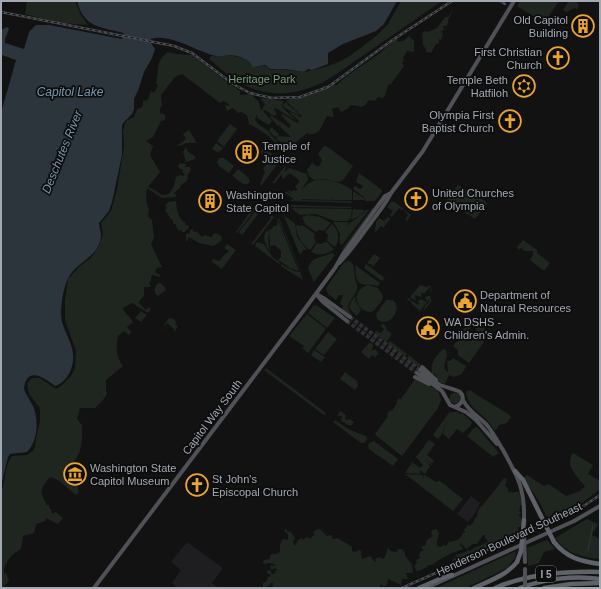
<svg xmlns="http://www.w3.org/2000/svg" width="601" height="589" viewBox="0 0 601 589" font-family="Arial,sans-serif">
<rect width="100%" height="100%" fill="#121213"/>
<path fill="#1e1e20" d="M471 496 480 503 476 512 468 522 457 514Z
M187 542 223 568 212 583 219 588H179L172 583 181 570 171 562Z"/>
<path fill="#1e261f" d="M27 1H75L81 15 88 25 59 23 25 14Z
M401 1H442L335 75C306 94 272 101 241 83 229 77 219 67 209 59L211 56C223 57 246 52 252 67 258 65 266 64 270 70L278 69 305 72 325 67 339 62 351 55 376 36 388 24Z
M520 1H559L544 23 517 6Z
M569 1H575L579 4 577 10 576 8 572 9 567 12 563 10Z
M454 8 448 20V24L446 26H443L444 30 441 31 443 34 441 40 439 39V43L436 44 431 53 426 52V49L423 45 422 33 425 31 428 32 437 28 445 17H448Z
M409 36 414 41V52L407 51 403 58 404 61 402 63 404 66 391 84 388 85 387 90 385 94V96L383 98 378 97 375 101 369 100C362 110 362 106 351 105L347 109 341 112 338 107 332 109 334 117 327 116C322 124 321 136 308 134L309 132C302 137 293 143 291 152H289L286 145 276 139 277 136 275 137 269 131 271 127 279 134 278 136 290 137 289 135 279 126 281 125V124L278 126 270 117 271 115 274 117V118H275L281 122V124V122L289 128 291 126 281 115 283 114 297 123 299 121 290 113 291 112 300 117 302 116 287 102V100L296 98 297 96 301 97 303 95H307L313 92 314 93 315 90 319 91 323 86H327L333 82 335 83V85H337C350 72 366 64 380 53 386 48 390 42 397 38L398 42C405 40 404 41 409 36Z
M168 52 177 54 192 55 222 78 240 91V95L251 94 259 102 261 111 265 104 261 100 262 98 283 101 282 107 297 121 275 108 274 109 277 114 274 116 265 110 263 111 272 121 269 125 257 118V114L255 120 258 124 267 130 278 143 283 145 282 147 278 145V146L282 148 284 146 286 148 285 152 280 148 278 149 275 144 277 145 278 144H276C268 134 260 130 249 124L247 115 241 112 238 113 233 108 227 111 225 105 228 106 229 104 223 101 220 103 182 74 175 77 161 95 162 106 160 108V113L165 115V120L161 121 153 137 146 141 153 146 150 155 160 172 148 187C152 188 156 191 159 193 171 201 175 183 176 177L180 175 183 176 185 174 182 172 183 170 179 168 178 166 180 163 186 164 185 167H190L191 170 187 176 188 178 186 182 181 185 180 188 174 193 175 194 177 195 175 197 162 198 147 188 146 199 149 210 148 216 152 220 154 238 151 244 162 267 157 268 155 272 160 275V277L152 275 151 277V281L149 283 151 287H144V296L140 300 139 303 146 310 149 307 151 309 148 313 132 303 123 308C124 314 132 317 133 323L130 324 127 327 131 332 129 335 124 331 118 336C116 347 116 358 123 366L106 380V390L107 394 103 400 95 408H80L77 419 82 425C83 440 82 458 68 467L69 477 77 485 79 492 76 495C68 489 60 479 50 477 40 490 39 491 47 505H49V508L51 509 52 514 56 512 63 518 58 524 46 518 45 521 36 524 34 533 23 536 21 549C12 554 4 562 4 572L7 575 9 581 3 588H1V492C6 481 4 466 12 456L27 455 34 450 38 429 40 422V408L29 394 27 383 32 378H40L56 389 62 385 71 376 75 368 76 351 65 320V300L68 279 80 266 91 258 99 246 103 234 101 223 111 211 117 190 124 146 123 131 126 121 134 117 137 109 141 108 143 105V101L148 100 151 91 154 93 158 86 156 83C160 69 154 62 168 52Z
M285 102 299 114 300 116 283 107V105Z
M230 124 237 129 224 147 217 141Z
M189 130 197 143H185V144L179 146 178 145 186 139 183 134Z
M216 143 223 148 221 151 217 152 212 149Z
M324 146 328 147 353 166 344 179 339 182 323 179 314 180 309 176 307 170 312 163 318 167 320 165 322 160 318 154Z
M186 147 188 152 195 156V159L186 162 183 152Z
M264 148 272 154 266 163 264 162 268 156 263 152 262 154 260 152Z
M272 156 279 162 261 186 260 184 265 172 263 169Z
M219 158H224L234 166 229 173 219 166 217 162Z
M285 166 286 167 284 173 289 168 307 174 308 180 301 190C304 187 308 183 313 181 324 177 344 183 352 190V200H332V198L331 200 302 199 301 200 351 201 352 203 291 201V200L294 199 285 193 286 191 292 195 287 189 292 192 294 189V191L298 190 295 187 299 182V180L295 177 298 173 295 177 291 174H289L285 179 289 173 283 179 282 177V174L275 183H272Z
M238 169 248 177 250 181 248 184H243L232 176Z
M359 173 382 190V192L375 201H365L364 197 353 189 354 187 355 186 360 189 363 187V186L356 182Z
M458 185 485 201 487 204 475 219 446 200Z
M353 191 364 198V200H353Z
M176 201C176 207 178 218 184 222H185L186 226 188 225 189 226 188 229 185 231V232H182V229L180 231 177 229V227L175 224H173V220L171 219 165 210 167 208 165 206 168 202Z
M391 202H395L411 215 407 221 405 220 408 215 403 209 402 210 399 208 392 217 390 215 393 211 387 207Z
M291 205 352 207 351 208 291 207Z
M373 207V209L343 250 342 249Z
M253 208H256L237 233 236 232Z
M291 208 352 209 351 217 348 221H334L316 214 300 215Z
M257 209 260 211 258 214 242 235 239 232Z
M353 209 364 210H365L359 216 351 220Z
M366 210H369L342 245 340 244C336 226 357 221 366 210Z
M271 215 274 217 253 245 250 243H252L271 218 270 217Z
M308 215 320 217 331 223 324 231 319 230 316 232 305 224 302 217Z
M284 216 295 223 297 237 307 250H303L300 255Z
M388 217 390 219 383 228 381 226 375 233 376 222 379 218 384 221Z
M278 218H279L301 271 300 270Z
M276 219 278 220 299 271 290 268 280 261 278 260 281 257V251L275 245 270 246 269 230 272 229 273 226H276L278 222Z
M333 222H349L340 234 337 228Z
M332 224C339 230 340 239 335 247L327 241 328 235 325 232Z
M296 225 304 226 315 234 314 237 316 242 310 250C302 245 296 235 296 225Z
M193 229V231L197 232 202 237 204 235 212 237 214 233 218 234 222 237 221 241 214 246 199 243 189 237 187 241H186V234L190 233V230Z
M267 230 269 232 268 242 271 252C266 246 261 237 267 230Z
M523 240 537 250V253L550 263 544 271 530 260 533 255V251H525L521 248 518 250 517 247Z
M257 242 264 244 273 258 280 262 279 264 255 246Z
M325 242H327L334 249C327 255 319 256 311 252L317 243 321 244Z
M227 244 236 250 222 269 211 261 214 259 219 261 226 253 229 252 228 250 224 248Z
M332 253 335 255 314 282 308 269C311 256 322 258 332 253Z
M374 254 380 258 372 268 373 265 367 263Z
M348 260C355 264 354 269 355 277 355 281 358 284 357 289 355 299 342 304 352 314L351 316 342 309 343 306 340 303 343 295H339L336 300 328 294 326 288 345 261V263Z
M281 264 294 271 300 272 303 280 281 266Z
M366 264 385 278 382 281 364 268Z
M355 265 380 283 378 286C372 284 359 287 357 279 355 274 356 269 355 265Z
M160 283 165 287 166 290 158 296C154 293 154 289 156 285L157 286V284Z
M368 285 378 288 383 296C383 302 377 305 375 310L371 312C355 311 350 290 368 285Z
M420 285 428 287 430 285 432 290 430 292 431 288 430 287 424 294 421 292 422 297 415 295 416 300H414L410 297Z
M355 296 356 302 361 310 357 316C347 308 348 306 355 296Z
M429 296 431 297 430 299 432 300 423 312 425 306 429 302V299L420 311 412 304 411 301 408 300 407 297 418 305 419 304 418 301 421 299 426 302 427 301 425 297Z
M386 300C407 296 393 332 377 319L376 314Z
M316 305 335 318 327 328 308 313 313 306Z
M141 311 147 315 141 322 135 318Z
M307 314 325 328V330L308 353 303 349 304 346 289 336Z
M169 318 174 319 176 322 175 324 178 326 174 332V329L167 323 163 329 161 330 165 326 164 325Z
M382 324 385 325 387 330 392 334 386 343 381 337H379L374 334 376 331 381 333 384 329 381 326Z
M469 324 472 325 469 330 458 338C459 334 465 326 469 324Z
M479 327 486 329 487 333H491L485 341 482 335 476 331V328Z
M328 332 337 339 324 355 315 349Z
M470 332 478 334 484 342 469 363 458 355V350L453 346 462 336Z
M390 341 407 354 405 356 387 344Z
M370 342 373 345 372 351 375 349 379 354 377 355 375 358 373 355 371 356 369 359 361 352Z
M443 349 446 350 447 355 444 367 446 371 448 372 447 361H450L453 358 466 366 462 374 453 377 449 375 445 384 439 382 435 374H432C430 363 435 357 443 349Z
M314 350 325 357 321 362 311 355Z
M409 355 421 365 418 367 407 358Z
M266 368 326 413 324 415 264 370Z
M345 372 357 381 358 386 355 390 340 379Z
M415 379 438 390 441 400 438 408 402 456 379 438 375 434 388 416 387 414 390 410 392 411 397 403 396 402 399 398 401 399Z
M471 390 472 392 510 415 511 417 507 423 499 425 495 431C492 427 489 422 485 418 475 409 468 406 466 392L467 391Z
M449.5 398a5.5 5.5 0 1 1 11 0a5.5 5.5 0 1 1-11 0Z
M340 411 346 415 345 418 346 420 350 419 354 422 352 425H348L341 421 342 416H337Z
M452 412H457L461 414 462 413 472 422 471 425 463 433 457 429 449 439 443 434V433L448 413Z
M448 414 442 434 438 439 433 435Z
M335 420 350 430 366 436 367 439 365 443H361L333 422Z
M477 427 499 453 493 457 467 436 474 428Z
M429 440 435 444 427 455 434 461 431 460 434 461 432 463 425 458 432 464 431 465 425 461 430 466 425 474 420 470V474L405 473 411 464 416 468 411 463 412 462 420 468 423 465 416 457 424 452 416 457Z
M374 441 398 459 393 466 369 449 368 446 369 443Z
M573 453 593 465 588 474 600 481V489L581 504 548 520 539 501 523 478 527 475 544 486 549 484 566 496 580 491 585 486C577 477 564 465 573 453Z
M405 474 423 475 424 479V475H425L436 482 438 481H440L463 499 453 511Z
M504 478 507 479 505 486 508 488V491L510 493 512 491 513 493 514 492H518L519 491 522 505H520V509L519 511 521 512 519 515C522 519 524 522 520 527H518V529L520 530V533L504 541 499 542 496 547 493 546 485 552H477L473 555H470L469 557C463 558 460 560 456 563L452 560 455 558 456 555 466 552 467 550 470 551C475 546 482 546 488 541L485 538V535H483L477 544H473L466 549 461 543 460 545 463 548 462 550C456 550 436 561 432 565H428L427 567 417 572 414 566 417 563 416 560 420 558 419 555 421 551H424L421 547H422V546H425L427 540 433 536 431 534 432 530 436 529 439 533 437 541V546L441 547 444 545 443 544 446 546 449 542C455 541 461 539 463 533H465L464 529 466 528 467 525 469 526 473 523 475 518 477 517C478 511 477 509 483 505Z
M587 519 598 524 592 535 600 539V559C582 557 567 554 555 538Z
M286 528 288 532 290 531 295 538 293 542 295 546C297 542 297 539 303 538L302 540 308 537 310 539 313 536 315 535 313 533 316 530 320 529 327 536 331 535 333 539 338 538C344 543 348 543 352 547V551L355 552 359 550 361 551 362 559 370 556 375 562H376L375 559 379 557 384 559 388 548 391 551 397 552 398 549H402L405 553V556L412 564 413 573H406L408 579H402L401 585 388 579 387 585 385 586 380 585 379 588H272L273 583H271L270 585 263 588V583L266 582 268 577 271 576V575L267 573V571L270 570 272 574H274L277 569 274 568 272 570 270 567 271 565 275 566V564L269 563 265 564 263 563V561L267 559 269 560 271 554H277L280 551V545L282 540 285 539 288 540V534L284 531Z
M547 540 555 549 544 552 539 563 528 566 527 548Z
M516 551 515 558 507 568 468 587 436 588Z"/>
<path fill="#2b353b" d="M77 1H397L384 24 376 31 343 44 328 53V64L312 70 308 69 304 72 285 69H270L265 65 252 67C250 60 243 58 237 56 230 54 223 57 216 56 197 52 170 33 151 39V43L155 49 152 58 144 72 139 88 134 99V109L132 114 124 122 122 125V155L112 202 109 211 99 223C99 228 101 231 101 235 100 256 80 260 70 275 64 284 62 299 61 310 60 325 68 334 72 348 76 362 70 381 55 386 45 378 26 365 24 389 26 395 30 400 33 406 39 420 38 441 27 452L10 454 8 457 1 486V113L16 60 2 55 1 57V30L7 27 9 29 5 39V43L24 49 29 32 36 25H49L122 39 124 33C101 27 84 28 77 1Z"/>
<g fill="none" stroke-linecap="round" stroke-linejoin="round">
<path stroke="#2b353b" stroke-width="1" d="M588 551 593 525"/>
<path stroke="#2f3033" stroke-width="4" stroke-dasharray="4 2" stroke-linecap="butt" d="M350 317 420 370
M347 321 417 373"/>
<path stroke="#4f5157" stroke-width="4" d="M339 263C351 251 360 237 370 224 377 214 386 204 391 193L423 151 514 1
M316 294 323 302 347 321
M318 295 325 299 350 317
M422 367 436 380
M420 370C426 375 433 381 440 385 445 387 458 390 460 392 466 398 461 405 455 407
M417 373 442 391 450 405 466 412 476 420 497 444
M415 377 429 384
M463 400C468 411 478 416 486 424 493 432 498 442 503 450 518 477 525 489 524 520
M94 588 301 314 335 268 343 254 385 196 391 193
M426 588 574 521 600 506"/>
<path stroke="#5f6269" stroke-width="4.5" d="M515 471 523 480 540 514
M554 542C567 558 580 561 600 564
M419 588 442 578 452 575
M474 588C489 581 507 575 517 562
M495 588C528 574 565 571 600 572
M520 588C544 579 574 575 600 579
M544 588 571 584 600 583"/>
<g stroke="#4a4c51" stroke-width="2.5">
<path id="rail" d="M500 1 505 4
M1 12 174 46 192 53 233 84 250 93 272 98 300 97 328 87 391 41 452 1
M402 588 553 521 579 509 600 495"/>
</g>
<use href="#rail" stroke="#0d0d0e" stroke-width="1" stroke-dasharray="3" stroke-linecap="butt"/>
<path stroke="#4f5157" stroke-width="4" d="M524 534 525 562
M525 588V569"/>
<path stroke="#5f6269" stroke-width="4.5" d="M540 514 554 542
M517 562 521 551 524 520"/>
</g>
<defs>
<g id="building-ring" transform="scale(1.15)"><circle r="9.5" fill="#0d0d0e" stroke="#eda530" stroke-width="1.5"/><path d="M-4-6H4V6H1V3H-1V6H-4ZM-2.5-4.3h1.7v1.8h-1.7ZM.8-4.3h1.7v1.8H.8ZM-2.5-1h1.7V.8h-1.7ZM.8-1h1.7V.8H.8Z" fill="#eda530"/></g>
<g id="church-ring" transform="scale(1.15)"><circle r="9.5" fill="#0d0d0e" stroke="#eda530" stroke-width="1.5"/><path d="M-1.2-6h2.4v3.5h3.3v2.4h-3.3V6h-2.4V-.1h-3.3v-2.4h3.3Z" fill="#eda530"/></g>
<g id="synagogue-ring" transform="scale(1.15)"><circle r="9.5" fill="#0d0d0e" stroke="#eda530" stroke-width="1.5"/><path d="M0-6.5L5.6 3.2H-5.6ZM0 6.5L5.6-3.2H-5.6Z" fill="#eda530"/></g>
<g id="civic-ring" transform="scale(1.15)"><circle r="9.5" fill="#0d0d0e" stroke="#eda530" stroke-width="1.5"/><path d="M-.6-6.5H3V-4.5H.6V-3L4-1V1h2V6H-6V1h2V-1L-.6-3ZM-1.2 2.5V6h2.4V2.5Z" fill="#eda530"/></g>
<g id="museum-ring" transform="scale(1.15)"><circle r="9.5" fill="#0d0d0e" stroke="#eda530" stroke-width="1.5"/><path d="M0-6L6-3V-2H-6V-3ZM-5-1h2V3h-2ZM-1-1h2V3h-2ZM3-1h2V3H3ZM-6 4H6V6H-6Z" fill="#eda530"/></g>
</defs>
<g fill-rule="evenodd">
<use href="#building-ring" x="583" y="26"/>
<use href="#church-ring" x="558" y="58"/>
<use href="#synagogue-ring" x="524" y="86"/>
<use href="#church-ring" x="510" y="121"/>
<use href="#building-ring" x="247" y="152"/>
<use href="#church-ring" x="416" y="199"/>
<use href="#building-ring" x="210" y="201"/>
<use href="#civic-ring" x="465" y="301"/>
<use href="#civic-ring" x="428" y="328"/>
<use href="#museum-ring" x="75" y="474"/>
<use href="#church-ring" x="197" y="485"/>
</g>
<g text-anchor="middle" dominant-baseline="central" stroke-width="3.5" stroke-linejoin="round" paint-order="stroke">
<rect fill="#0d0d0e" stroke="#767a82" stroke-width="1" x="536" y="566" width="20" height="16" rx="3"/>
<g font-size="10" font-weight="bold" fill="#a3a9b3">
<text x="546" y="574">I 5</text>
</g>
<g font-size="11" fill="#a3a9b3" stroke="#0d0d0e" text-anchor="start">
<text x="568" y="20" text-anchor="end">Old Capitol<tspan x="568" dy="13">Building</tspan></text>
<text x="542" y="52" text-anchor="end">First Christian<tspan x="542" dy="13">Church</tspan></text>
<text x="508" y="80" text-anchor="end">Temple Beth<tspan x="508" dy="13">Hatfiloh</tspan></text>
<text x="494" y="115" text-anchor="end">Olympia First<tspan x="494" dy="13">Baptist Church</tspan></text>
<text x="262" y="146">Temple of<tspan x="262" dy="13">Justice</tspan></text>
<text x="432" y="193">United Churches<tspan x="432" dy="13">of Olympia</tspan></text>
<text x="226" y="195">Washington<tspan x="226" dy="13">State Capitol</tspan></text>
<text x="480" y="295">Department of<tspan x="480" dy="13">Natural Resources</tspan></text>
<text x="444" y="322">WA DSHS -<tspan x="444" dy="13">Children's Admin.</tspan></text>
<text x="90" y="468">Washington State<tspan x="90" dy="13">Capitol Museum</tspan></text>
<text x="212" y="479">St John's<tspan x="212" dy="13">Episcopal Church</tspan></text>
</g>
<g font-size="11" fill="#7a9e7b" stroke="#0d0d0e">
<text x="262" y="79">Heritage Park</text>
</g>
<g font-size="11" fill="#a3a9b3" stroke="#0d0d0e">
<text transform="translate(212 417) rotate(-53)">Capitol Way South</text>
<text transform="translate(509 539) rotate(-25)">Henderson Boulevard Southeast</text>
</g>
<g font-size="12" font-style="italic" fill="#7a98ae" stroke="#0d0d0e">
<text x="70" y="92">Capitol Lake</text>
<text transform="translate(62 152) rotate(-68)">Deschutes River</text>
</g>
</g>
<rect width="601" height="589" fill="none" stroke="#a3a9b3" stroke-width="4"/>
</svg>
